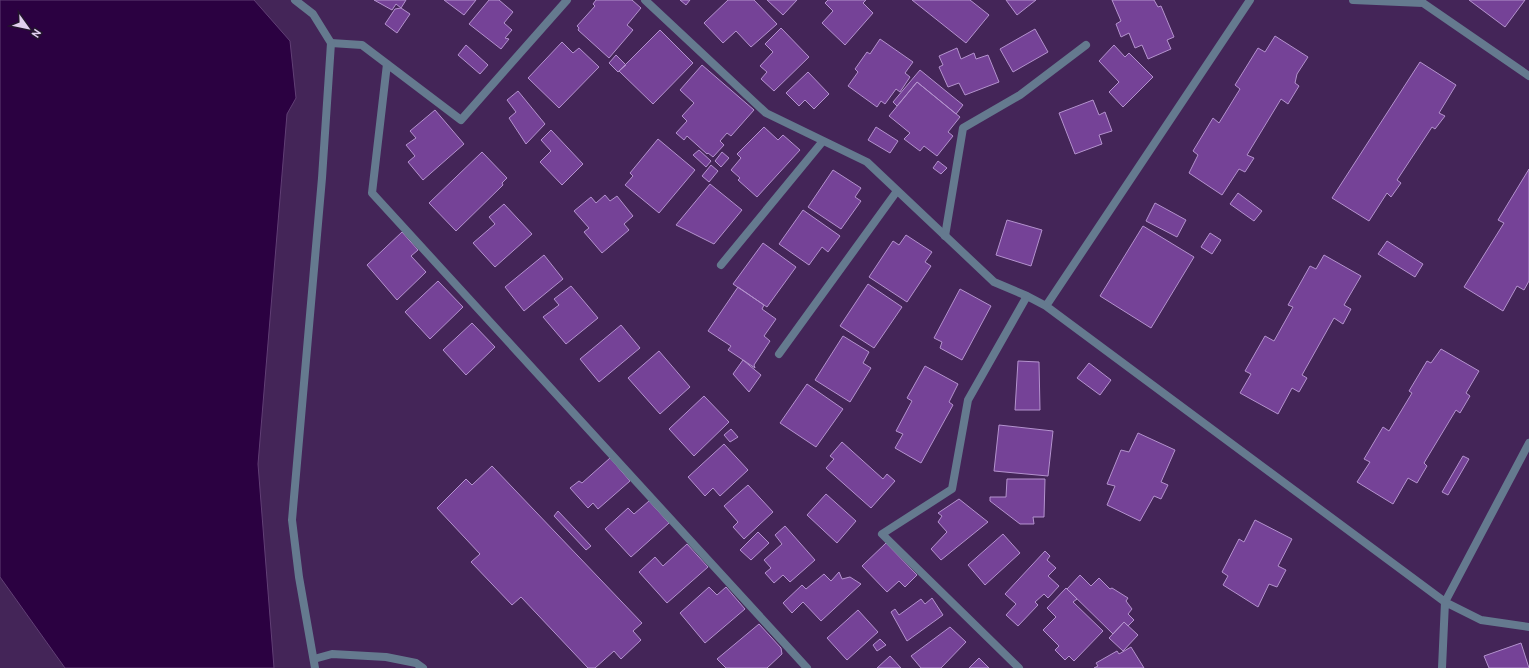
<svg xmlns="http://www.w3.org/2000/svg" width="1529" height="668" viewBox="0 0 1529 668" font-family="Overpass,sans-serif">
<rect width="100%" height="100%" fill="#442558"/>
<path fill="#2b0141" stroke="#613f75" d="M0 0H254L290 41 296 98 287 114 258 464 274 668H65L0 577Z"/>
<path fill="#754297" stroke="#b492ce" d="M374 0H406L401 8 396 4 392 10Z
M444 0H476L464 15Z
M489 0H499L513 12 504 23 512 30 505 38 509 39 501 49 469 24Z
M596 0H632L641 8 627 25 633 30 609 58 578 30 579 28 577 26 595 6 593 4Z
M680 0H690L686 5Z
M728 0H754L777 24 751 47 736 31 723 43 704 23Z
M767 0H797L783 15Z
M828 0H866L863 3 873 13 845 45 822 23 833 11 825 3Z
M912 0H970L989 15 966 43Z
M1006 0H1036L1017 15Z
M1112 0H1154L1158 7 1161 6 1174 37 1167 40 1171 49 1148 59 1142 45 1135 48 1129 33 1121 37 1116 24 1121 21Z
M1469 0H1525L1505 27Z
M401 8 410 14 397 33 385 24 395 9Z
M781 28 809 57 774 91 761 79 767 72 760 66 773 52 765 44Z
M1035 29 1048 52 1013 72 1000 49Z
M660 30 693 63 653 104 619 71Z
M1275 36 1308 57 1297 74 1295 83 1299 86 1288 104 1281 99 1247 155 1254 158 1245 172 1239 169 1222 195 1189 173 1198 155 1193 151 1213 118 1219 123 1240 89 1235 85 1258 48 1265 52Z
M880 39 913 62 905 73 910 77 900 92 896 89 885 104 881 101 877 107 848 86 858 72 855 69 867 52 870 54Z
M562 42 573 53 579 48 599 67 559 108 528 78Z
M466 45 488 65 480 74 458 55Z
M1114 45 1125 57 1129 53 1153 77 1123 107 1109 92 1119 82 1099 61Z
M957 48 961 59 974 53 976 59 988 55 999 82 965 95 959 83 948 87 939 67 943 65 939 56Z
M616 55 626 65 618 72 609 63Z
M1420 62 1456 85 1439 113 1445 116 1435 129 1432 127 1397 180 1401 183 1391 197 1387 193 1369 221 1332 198Z
M702 65 754 110 731 136 727 133 720 141 724 145 713 157 708 153 707 154 687 136 684 140 676 133 687 121 682 116 694 103 680 90Z
M920 70 963 105 956 114 917 82 897 106 893 102Z
M808 72 829 94 814 109 805 100 799 106 786 93Z
M917 82 960 117 948 132 953 136 937 156 924 146 920 151 904 139 910 133 889 116Z
M518 91 545 124 526 144 509 118 516 112 507 100Z
M1093 100 1099 115 1105 112 1112 131 1099 135 1102 144 1075 154 1059 113Z
M435 110 464 144 423 180 408 162 415 156 406 145 416 138 410 131Z
M764 127 778 140 783 135 800 150 757 197 738 180 740 178 731 170 741 158 737 154Z
M876 127 898 141 890 153 868 140Z
M551 130 583 164 562 185 540 162 551 151 541 140Z
M658 139 695 170 659 213 625 185 633 176 630 173Z
M699 150 711 161 706 167 693 155Z
M482 152 507 178 502 183 503 185 456 231 429 203Z
M722 152 729 158 721 167 715 161Z
M938 161 947 168 941 174 933 168Z
M711 165 718 171 709 182 702 176Z
M1529 169V281L1524 290 1517 286 1503 311 1464 287 1504 223 1498 220Z
M833 170 861 188 855 197 861 201 841 229 808 207Z
M710 184 742 210 714 244 676 225Z
M1238 193 1262 211 1254 221 1230 204Z
M605 195 610 201 617 196 633 216 624 224 629 230 602 253 584 232 589 228 574 211 591 197 596 203Z
M1155 203 1186 220 1177 237 1146 221Z
M504 204 532 234 495 267 473 243 495 224 489 217Z
M803 210 840 236 828 252 822 247 809 265 779 244Z
M1007 220 1042 230 1031 266 996 255Z
M1143 226 1194 257 1151 328 1100 296Z
M402 232 418 250 411 256 426 272 397 300 367 265Z
M1210 233 1221 240 1212 254 1201 247Z
M906 235 932 252 925 262 931 266 907 302 869 277 893 241 899 245Z
M1387 241 1423 264 1415 277 1378 254Z
M763 243 796 267 767 307 733 284Z
M544 255 563 279 524 311 505 287Z
M1324 255 1361 276 1344 305 1351 309 1343 324 1334 318 1302 375 1307 378 1299 392 1292 388 1278 414 1240 393 1251 374 1245 371 1265 336 1274 341 1293 307 1288 305 1310 266 1316 269Z
M438 281 463 307 430 339 405 312Z
M868 284 902 307 874 348 840 326Z
M571 286 598 318 566 344 543 317 559 305 554 299Z
M738 287 764 305 762 309 776 319 764 336 770 341 754 365 755 368 728 350 731 346 708 331Z
M960 289 991 306 962 360 940 348 942 342 934 338Z
M472 323 495 347 466 375 443 350Z
M621 325 640 348 599 382 580 359Z
M843 336 869 352 863 363 871 368 850 402 815 380Z
M1441 349 1479 371 1466 393 1470 396 1460 413 1456 410 1424 463 1427 466 1417 483 1408 478 1393 504 1357 482 1370 462 1364 459 1383 427 1389 431 1412 393 1409 391 1427 361 1431 363Z
M659 351 690 387 660 414 628 378Z
M743 360 761 375 749 392 733 374Z
M1018 361 1039 362 1040 410H1015Z
M1089 363 1111 380 1100 395 1077 378Z
M925 366 958 384 949 402 953 405 921 463 895 448 903 434 896 431 912 401 907 398Z
M807 384 843 409 816 447 780 423Z
M704 396 729 422 694 456 669 429Z
M999 425 1053 431 1048 476 994 471Z
M731 429 738 437 730 442 724 435Z
M1138 433 1175 450 1161 482 1168 485 1161 499 1154 496 1140 521 1107 505 1115 486 1107 484 1121 450 1129 452Z
M842 442 883 479 887 474 895 481 871 508 826 468 834 459 830 456Z
M724 444 748 470 720 496 713 488 705 496 688 477Z
M1463 456 1469 459 1448 495 1442 492Z
M610 458 630 481 598 509 593 503 588 508 570 488 579 481 582 483Z
M492 466 642 623 633 631 641 640 621 659 614 651 595 668H588L521 597 512 605 471 562 480 554 437 508 466 479 472 485Z
M1007 479H1045L1044 517H1033L1034 524H1020L990 501V497H1006Z
M748 485 773 512 744 539 733 527 738 522 724 506Z
M826 494 856 521 837 543 807 515Z
M959 499 988 522 941 560 931 549 947 532 938 522 942 516 938 513Z
M649 501 669 523 631 557 605 529 628 508 634 514Z
M558 511 591 546 586 550 554 516Z
M1255 520 1292 539 1278 566 1286 570 1277 587 1269 584 1258 607 1223 585 1228 576 1222 572 1239 539 1244 542Z
M785 526 815 560 790 582 783 575 774 583 765 573 771 568 764 560 782 544 775 535Z
M758 532 769 543 751 560 740 550Z
M1003 534 1020 553 985 585 968 565Z
M886 543 917 575 905 587 899 581 887 592 862 566Z
M687 544 708 567 667 603 639 572 655 557 663 566Z
M1045 551 1050 556 1047 560 1056 568 1048 576 1059 586 1048 598 1044 594 1035 602 1038 605 1018 626 1006 615 1016 604 1005 594Z
M839 572 842 579 850 577 861 584 821 621 803 602 792 613 783 603 802 585 806 589 824 574 831 581Z
M1080 575 1091 586 1099 578 1110 589 1112 588 1128 598 1126 601 1132 609 1128 614 1134 620 1128 626 1124 622 1113 634 1067 589Z
M709 587 717 595 726 587 745 609 705 643 680 613Z
M1066 588 1077 599 1073 602 1103 631 1074 661 1069 656 1065 660 1055 650 1059 646 1043 630 1056 617 1047 608Z
M932 598 943 615 907 641 891 612 895 609 899 615 921 599 925 604Z
M858 610 878 632 847 660 827 638Z
M1124 622 1138 635 1123 651 1109 638Z
M759 624 781 648 782 654 767 668H726L717 659Z
M950 627 966 642 941 668H921L911 656Z
M880 639 886 645 877 651 873 645Z
M1521 643 1529 668H1489L1484 656Z
M1131 647 1144 668H1094L1098 666 1096 663 1117 651 1119 654Z
M890 656 901 668H877Z
M979 658 989 668H969Z"/>
<g fill="none" stroke-linecap="round" stroke-linejoin="round">
<path stroke="#657a8f" stroke-width="8" d="M945 236 963 128 1020 95 1086 45"/>
<path stroke="#657a8f" stroke-width="8" d="M645 0 766 113 867 162 994 282 1027 296
M1353 0 1423 3 1529 76
M331 43 362 45 461 120 567 0
M387 64 372 193 807 668
M721 265 823 141
M1046 306 1250 0
M779 354 897 191
M314 659 332 654 386 657 416 663 423 668
M1019 668 882 534 952 489 968 400 1027 296 1046 306 1445 602 1481 620 1529 627
M1442 668 1445 602 1529 443"/>
<path stroke="#657a8f" stroke-width="8" d="M295 0 313 14 331 43 322 178 292 520 299 577 315 668"/>
</g>
<g transform="translate(28 28) rotate(123)" stroke="#23162d" stroke-width="3" paint-order="stroke">
<path d="M0-3L7 15L0 10L-7 15Z" fill="#e0cfee"/>
<text y="-6" font-size="11" font-weight="bold" text-anchor="middle" fill="#e0cfee">N</text>
</g>
</svg>
